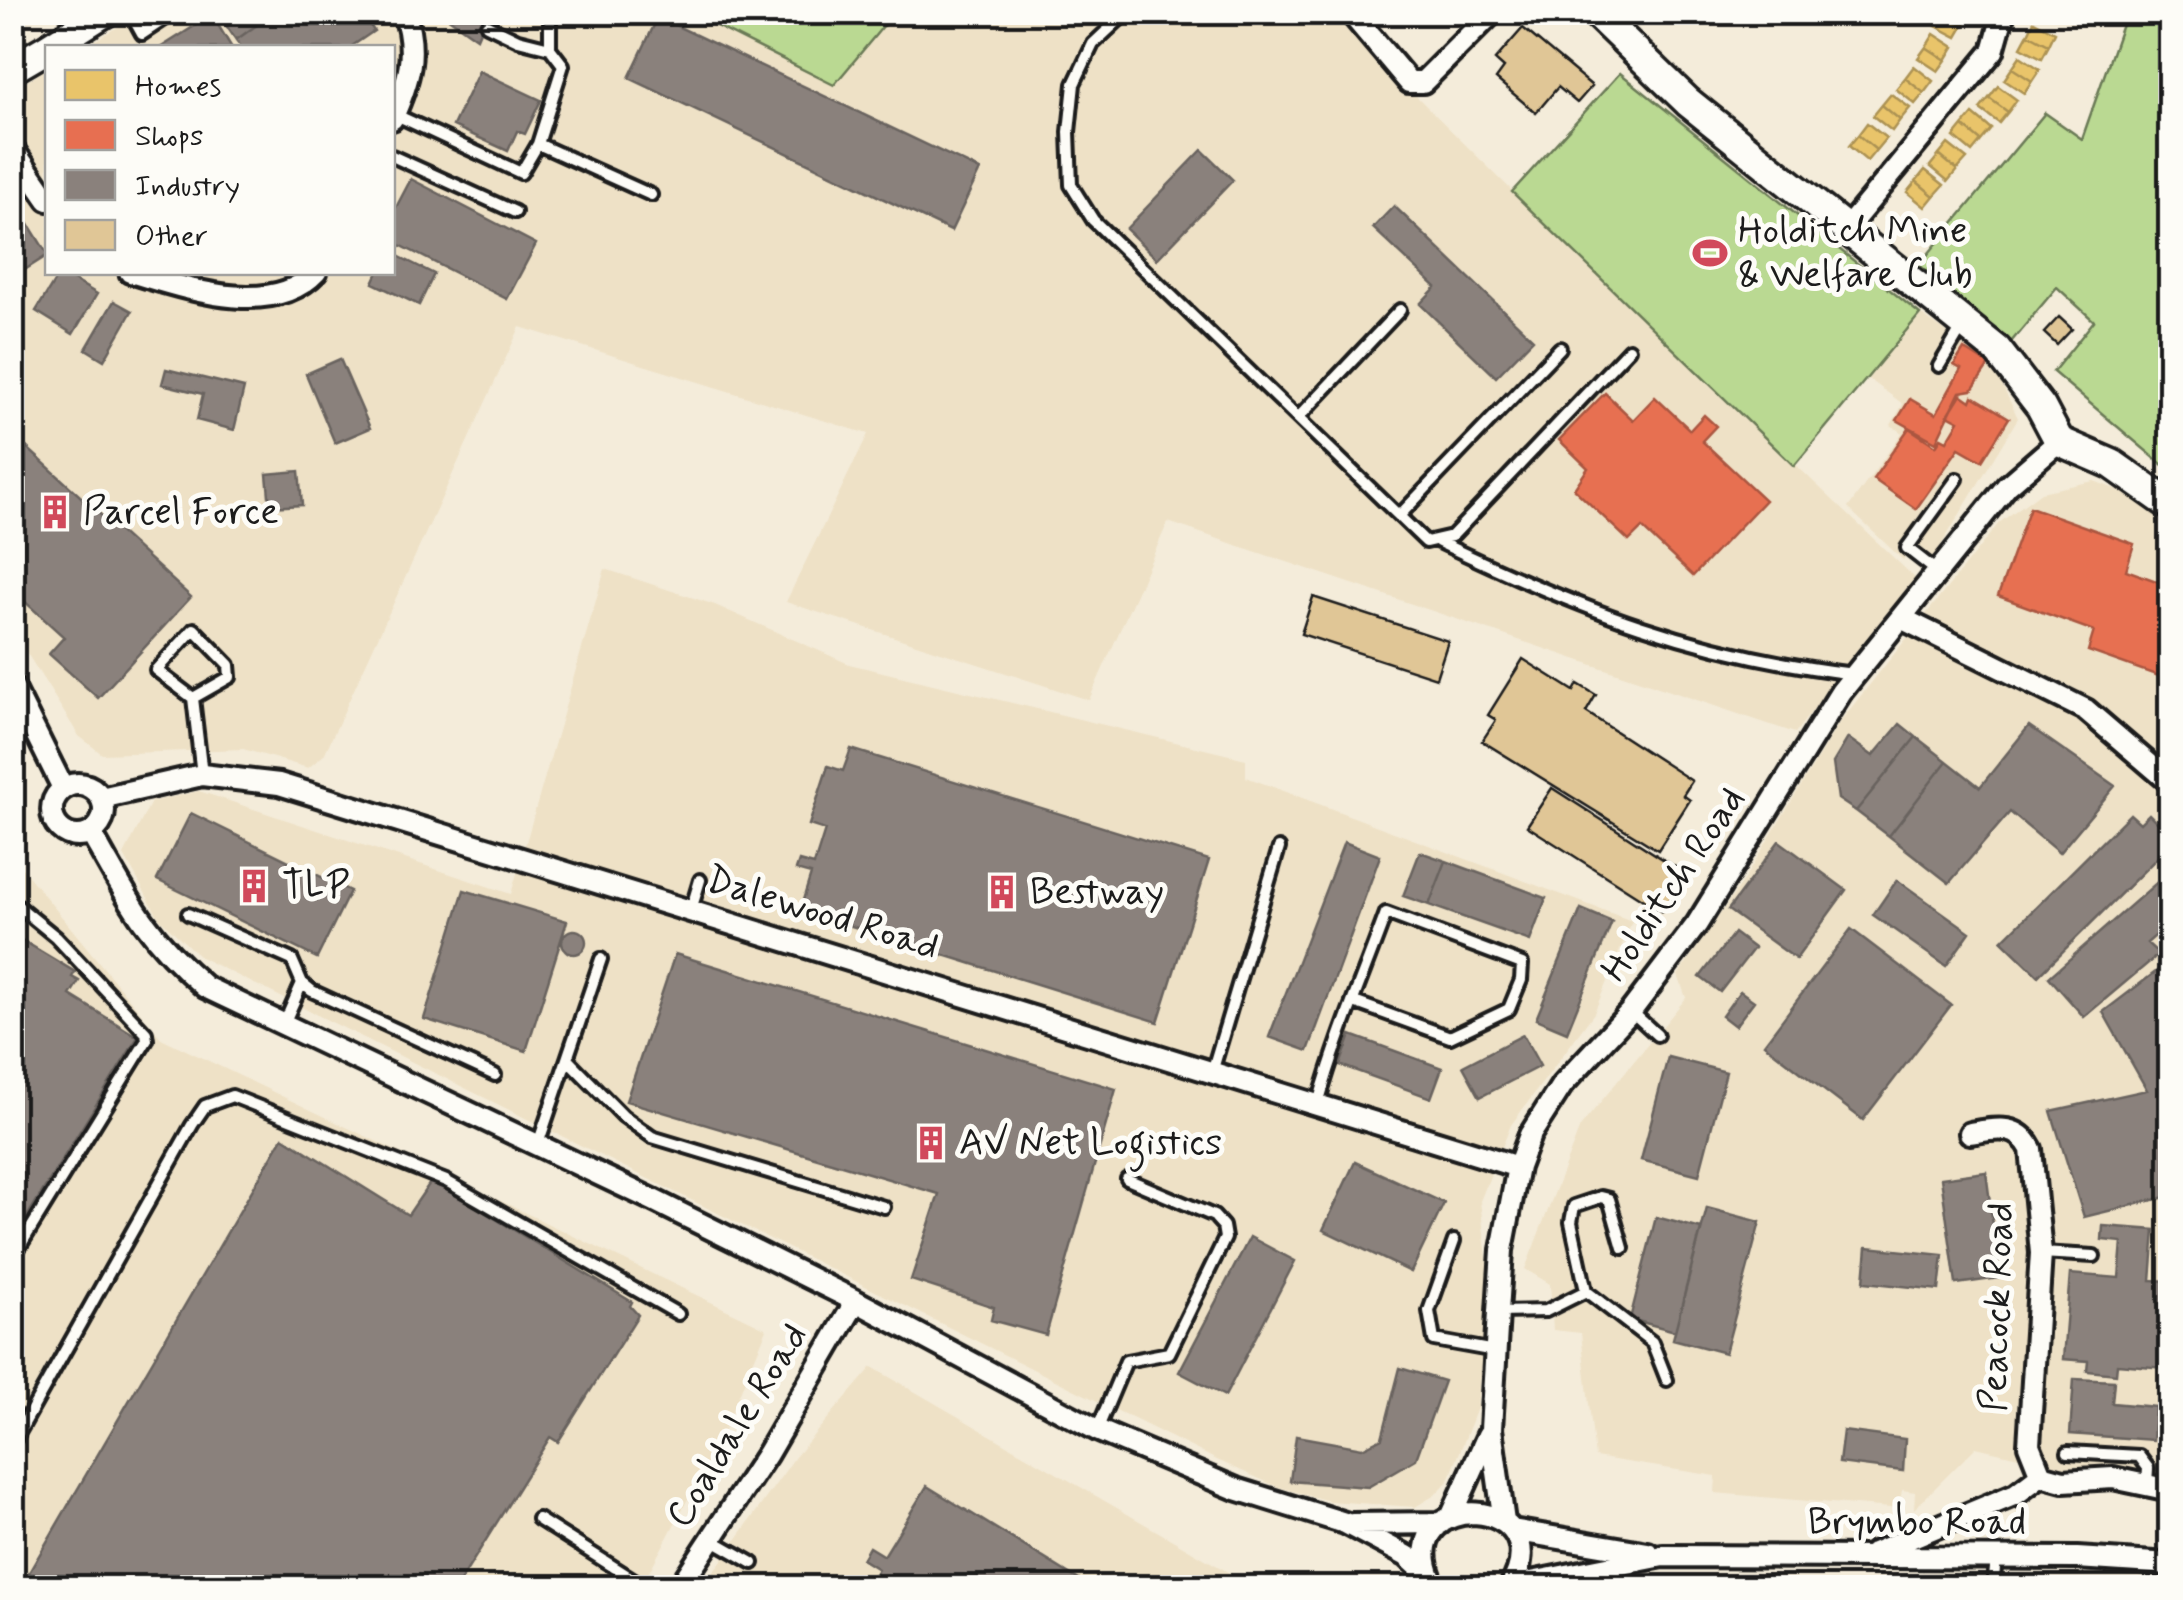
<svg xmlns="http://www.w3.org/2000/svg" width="2183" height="1600" viewBox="0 0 2183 1600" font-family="Mynerve,sans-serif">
<rect width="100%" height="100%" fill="#f4ecda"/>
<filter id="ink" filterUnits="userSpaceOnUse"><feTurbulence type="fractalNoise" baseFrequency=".01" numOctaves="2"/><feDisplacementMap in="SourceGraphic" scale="20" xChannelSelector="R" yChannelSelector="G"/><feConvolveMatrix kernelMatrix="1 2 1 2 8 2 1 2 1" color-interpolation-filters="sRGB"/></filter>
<g filter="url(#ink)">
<path fill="#eee1c6" d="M142 12 690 13 834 85 894 13H1332L1643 320 1915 578 1795 733 1168 522 1089 700 786 602 868 434 520 327 324 755 308 768 243 749 102 754 79 736 13 631V90L47 69 48 272H392V48L84 47Z
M1920 314 1991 363 2018 418 1932 560 1921 552 1907 554 1903 560 1848 508 1902 433 1891 425 1903 404 1866 377Z
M2094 481 2131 495 2170 525V1481L2124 1469H2070L1976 1447 1914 1509 1915 1492 1902 1490 1899 1506 1891 1508 1715 1493 1716 1476 1595 1457 1581 1333 1553 1330 1550 1284 1525 1269 1580 1127 1686 998 1678 975 1743 881 1839 723 1999 523 2041 492Z
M605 569 715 605 849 664 1246 759V777L1632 921 1594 1013 1511 1125 1480 1201 1489 1275 1477 1408 1449 1480 1435 1495 1415 1507 1329 1501 1278 1487 1217 1460 200 957 159 918 124 855 151 802 199 791 511 894Z
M12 856 161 1038 767 1329 721 1437 641 1587H13Z
M872 1367 1254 1587 702 1588 795 1457Z"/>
<path fill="#bad992" stroke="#6b7a57" stroke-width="2.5" d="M690 13H894L834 85Z
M2126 13 2170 25V471L2053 372 2094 321 2057 287 2011 342 1919 265 2045 113 2082 139Z
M1620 73 1920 314 1794 466 1512 192Z"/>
<path fill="#e9c46a" stroke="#ac9253" stroke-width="2.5" d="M1943 12H1971L1964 25Z
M1943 14 1964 25 1957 37 1936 26Z
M2034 21 2055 32 2049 45 2028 34Z
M1934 34 1954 47 1946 60 1926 47Z
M2028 34 2049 45 2042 58 2021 47Z
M1926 47 1946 60 1938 71 1918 58Z
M2020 56 2040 69 2032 81 2012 68Z
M1914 66 1933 81 1924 93 1905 78Z
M2012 68 2032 81 2024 93 2004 80Z
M1905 78 1924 93 1915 104 1896 89Z
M1998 86 2017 100 2008 112 1989 98Z
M1891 94 1910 108 1900 120 1882 105Z
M1989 98 2008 112 1999 123 1980 109Z
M1882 105 1900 120 1892 131 1873 116Z
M1973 114 1991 129 1981 141 1963 126Z
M1867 123 1886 138 1876 150 1858 135Z
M1963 126 1981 141 1972 152 1954 137Z
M1858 135 1876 150 1867 161 1849 146Z
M1948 144 1967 159 1957 170 1939 155Z
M1939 155 1957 170 1948 181 1930 166Z
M1925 170 1944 185 1934 196 1916 181Z
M1916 181 1934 196 1925 207 1907 192Z"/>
<path fill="#e76f51" stroke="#aa5641" stroke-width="2.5" d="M1964 349 1989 365 1972 390 1960 392 1936 442 1897 420 1910 399 1936 414 1961 369 1954 365Z
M1605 393 1633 420 1655 397 1690 430 1704 415 1716 426 1702 441 1765 500 1693 576 1642 528 1629 541 1574 489 1588 468 1559 440Z
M1961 394 1971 401 1973 396 2009 418 1982 461 1959 448 1916 509 1873 479 1909 428 1936 446 1941 438 1947 441 1959 421 1948 415Z
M2030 507 2134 544 2126 570 2170 586V680L2088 651 2094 631 1998 596Z"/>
<path fill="#8a817c" stroke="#69635f" stroke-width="2.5" d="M217 12H250L258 24 236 40Z
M275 12H361L374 31 349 48H242L236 40Z
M440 12H488L477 38Z
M212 15 232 48H160Z
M658 17 980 170 951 231 629 78Z
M479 71 541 100 525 134 517 131 508 151 453 126Z
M1202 150 1233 180 1157 259 1126 229Z
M411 179 536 244 507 299 392 241V215Z
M1394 206 1533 339 1496 377 1420 304 1436 287 1373 228Z
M28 223 48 255 12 278V234Z
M392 253 434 274 419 305 373 283 378 272H392Z
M60 272 97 294 73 334 36 311Z
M114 301 132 311 104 360 86 349Z
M340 359 370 428 335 443 306 374Z
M166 369 244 388 234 430 197 420 203 394 162 384Z
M12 434 191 597 98 698 49 654 64 637 12 590Z
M299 471 302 505 270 507 267 474Z
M1900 724 1916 737 1856 811 1838 799 1833 763 1848 738 1873 756Z
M2029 726 2115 786 2059 853 2010 812 1949 883 1889 836 1947 761 1980 787Z
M1916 737 1947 761 1889 836 1856 811Z
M851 749 1209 860 1158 1022 800 910 811 874 796 870 799 861 814 865 825 830 809 825 828 766 843 771Z
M191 813 350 891 317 958 157 880Z
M2130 814 2140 823 2149 814 2170 835V845L2038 976 2002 941Z
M1779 841 1846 890 1796 959 1728 910Z
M1344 842 1380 856 1308 1051 1269 1037Z
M1420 852 1446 861 1429 905 1403 896Z
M1446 861 1546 898 1530 941 1429 905Z
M2170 871V923L2147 943 2159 954 2084 1017 2049 977Z
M1897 880 1970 932 1946 966 1873 915Z
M464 890 567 921 526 1051 424 1019Z
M1581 909 1612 922 1567 1032 1536 1019Z
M1851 929 1951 1005 1863 1120 1764 1044Z
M562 942a12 12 0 1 1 24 0a12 12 0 1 1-24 0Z
M1734 933 1754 948 1720 992 1700 977Z
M12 934 75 972 72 977 79 981 70 995 138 1037 12 1241Z
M675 954 1116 1089 1046 1335 991 1320 994 1307 911 1280 939 1194 626 1101Z
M2170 961V1196L2084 1217 2051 1111 2147 1090 2103 1012Z
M1740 991 1754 1001 1735 1026 1722 1016Z
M1351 1035 1442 1068 1431 1098 1340 1065Z
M1523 1035 1540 1066 1480 1097 1463 1066Z
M1668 1057 1726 1072 1699 1175 1641 1160Z
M283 1137 408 1215 432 1180 632 1302 630 1306 638 1315 558 1442 550 1437 456 1588H20Z
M1355 1162 1444 1203 1411 1272 1323 1230Z
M1986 1172 2000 1278 1956 1284 1941 1178Z
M1707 1208 1760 1222 1725 1353 1673 1339Z
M1656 1217 1701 1229 1675 1331 1630 1319Z
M2103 1226 2155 1230 2151 1280 2170 1281 2165 1368 2117 1364 2116 1374 2087 1371 2088 1361 2063 1359 2070 1274 2119 1278 2122 1242 2102 1240Z
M1250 1237 1295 1261 1225 1396 1179 1372Z
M1867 1247 1943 1255 1939 1290 1864 1282Z
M1400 1368 1444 1381 1416 1459 1368 1487 1290 1481 1296 1436 1362 1448 1382 1438Z
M2074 1379 2114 1381 2112 1403 2155 1407 2153 1440 2070 1434Z
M1843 1431 1905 1439 1903 1471 1839 1463Z
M927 1486 1092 1588H867L878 1569 862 1559 869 1547 884 1556Z"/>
<path fill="#e0c696" stroke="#1c1c1c" stroke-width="2.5" d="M1523 28 1592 86 1577 103 1558 87 1536 113 1496 79 1504 68 1495 60Z
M2059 317 2072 329 2057 345 2044 333Z
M1313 597 1448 641 1436 678 1301 634Z
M1523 659 1574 691 1578 684 1596 695 1586 712 1692 781 1683 795 1690 800 1658 850 1482 741 1496 720 1488 715Z
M1552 788 1686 874 1662 912 1527 826Z"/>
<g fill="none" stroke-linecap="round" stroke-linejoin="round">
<g stroke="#1c1c1c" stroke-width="18">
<path id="lane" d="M130 12 142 34 175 12
M1127 12 1093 44 1074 84 1069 132 1071 185 1093 220 1426 542 1452 536 1629 349
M487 25 518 40 550 48
M394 114 521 173 538 144 563 65 550 48V12
M538 144 651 195
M392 156 515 212
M1939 366 1964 324
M1298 418 1400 310
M1399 516 1560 348
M1439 542C1581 610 1697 655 1854 674
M1939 573 1907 548 1957 479
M193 698 230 677 229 665 194 629 156 670 193 698 202 775
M12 901 56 937 146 1033 147 1040 12 1259
M691 910 700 880
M188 914 292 960 302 983 312 991 495 1075
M1631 1011 1657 1035
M283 1026 302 983
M568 1060 623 1116 652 1137 884 1207
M1212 1072 1279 848
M1318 1104C1336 1039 1363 976 1386 913L1522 964 1521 980 1509 1009 1450 1037 1354 1002
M538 1144 601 959
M1454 1241 1429 1311 1434 1340 1495 1351
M1623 1248 1609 1199 1601 1197 1574 1206 1571 1222 1586 1291 1652 1342 1667 1380
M2041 1253 2094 1256
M1498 1312 1546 1311 1586 1291
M1097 1430 1126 1361 1169 1353 1225 1238 1223 1226 1214 1216 1127 1179
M12 1445 192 1125 205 1106 232 1096 446 1181 678 1314
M2068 1452 2139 1456 2148 1468 2147 1484
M538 1519 647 1588
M711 1539 753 1563
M1993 1588 1996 1558"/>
</g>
<g stroke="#1c1c1c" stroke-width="28">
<path id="street" d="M1350 12 1409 82H1423L1493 12
M392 119C409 81 418 53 404 12
M12 148 48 200
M1847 228 1993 51 2004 12
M130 272C182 287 271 320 316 272
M1903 619 2086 710 2170 782
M12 685 63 788
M52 810a26 26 0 1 1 52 0a26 26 0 1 1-52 0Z
M101 798 202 775 279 784 1518 1167
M91 833C129 901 145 935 205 987L653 1200 856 1301 1097 1430 1236 1489 1345 1523 1407 1556 1429 1576
M1970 1133C1995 1129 2018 1123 2031 1149L2041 1253 2029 1445 2041 1475
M2041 1475 2063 1481 2113 1478 2170 1490
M1452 1515 1488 1435
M1504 1522 1491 1429 1498 1312 1502 1250 1518 1167 1530 1135 1562 1085 1631 1011 1697 924 1841 692 2007 486 2059 441
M1352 1524 1441 1523
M1512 1530 1648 1553
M1874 1553 2016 1494 2041 1475
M1431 1579C1393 1486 1564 1494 1510 1588
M1511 1586 1663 1556 2077 1558 2170 1564
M679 1588 767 1454 856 1301"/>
</g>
<g stroke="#1c1c1c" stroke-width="35">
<path id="secondary" d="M1595 12 1688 102 1997 350 2041 407 2059 441 2112 464 2170 505
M48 48 105 12
M12 69 48 48"/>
</g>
<use href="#lane" stroke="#fdfcf7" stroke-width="10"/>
<use href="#street" stroke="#fdfcf7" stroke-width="20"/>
<use href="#secondary" stroke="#fdfcf7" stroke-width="28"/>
</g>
</g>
<defs>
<g id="stadium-bare" transform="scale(2.7)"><path d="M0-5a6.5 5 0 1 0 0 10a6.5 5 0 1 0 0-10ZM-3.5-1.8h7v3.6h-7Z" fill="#d1495b" stroke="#fdfcf7" stroke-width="2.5" paint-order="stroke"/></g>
<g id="building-bare" transform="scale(2.7)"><path d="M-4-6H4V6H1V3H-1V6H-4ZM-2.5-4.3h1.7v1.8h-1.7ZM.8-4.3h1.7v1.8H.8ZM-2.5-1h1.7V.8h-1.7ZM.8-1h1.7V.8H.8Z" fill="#d1495b" stroke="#fdfcf7" stroke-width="2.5" paint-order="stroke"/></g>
</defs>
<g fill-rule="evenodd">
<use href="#stadium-bare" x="1710" y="253"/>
<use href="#building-bare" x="55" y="512"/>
<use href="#building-bare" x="254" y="886"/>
<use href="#building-bare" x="1002" y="892"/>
<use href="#building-bare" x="931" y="1143"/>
</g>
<g text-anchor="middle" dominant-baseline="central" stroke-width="10" stroke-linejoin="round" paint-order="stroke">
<g font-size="38" fill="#1c1c1c" stroke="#fdfcf7" text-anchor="start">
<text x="1738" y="231">Holditch Mine<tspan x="1738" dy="44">&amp; Welfare Club</tspan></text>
<text x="83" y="512">Parcel Force</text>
<text x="282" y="886">TLP</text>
<text x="1030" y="892">Bestway</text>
<text x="959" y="1143">AV Net Logistics</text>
</g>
<g font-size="38" fill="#1c1c1c" stroke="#fdfcf7">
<text transform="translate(1674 885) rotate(-56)">Holditch Road</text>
<text transform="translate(822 914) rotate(17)">Dalewood Road</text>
<text transform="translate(1998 1307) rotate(-88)">Peacock Road</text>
<text transform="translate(738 1426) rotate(-58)">Coaldale Road</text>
<text x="1917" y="1522">Brymbo Road</text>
</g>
</g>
<rect width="2183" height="1600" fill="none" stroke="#fdfcf7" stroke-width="50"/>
<rect x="25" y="25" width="2133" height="1550" fill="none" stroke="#1c1c1c" stroke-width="4" filter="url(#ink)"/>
<rect x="45" y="45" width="350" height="230" fill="#fdfcf7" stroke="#a3a29f" stroke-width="2.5"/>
<rect x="65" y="70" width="50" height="30" fill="#e9c46a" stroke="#a3a29f" stroke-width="2.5"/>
<text x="135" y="95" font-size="30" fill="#1c1c1c">Homes</text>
<rect x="65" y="120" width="50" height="30" fill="#e76f51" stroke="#a3a29f" stroke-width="2.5"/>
<text x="135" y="145" font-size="30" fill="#1c1c1c">Shops</text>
<rect x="65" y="170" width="50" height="30" fill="#8a817c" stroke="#a3a29f" stroke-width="2.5"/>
<text x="135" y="195" font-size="30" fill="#1c1c1c">Industry</text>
<rect x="65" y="220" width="50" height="30" fill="#e0c696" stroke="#a3a29f" stroke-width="2.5"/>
<text x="135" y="245" font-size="30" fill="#1c1c1c">Other</text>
</svg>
